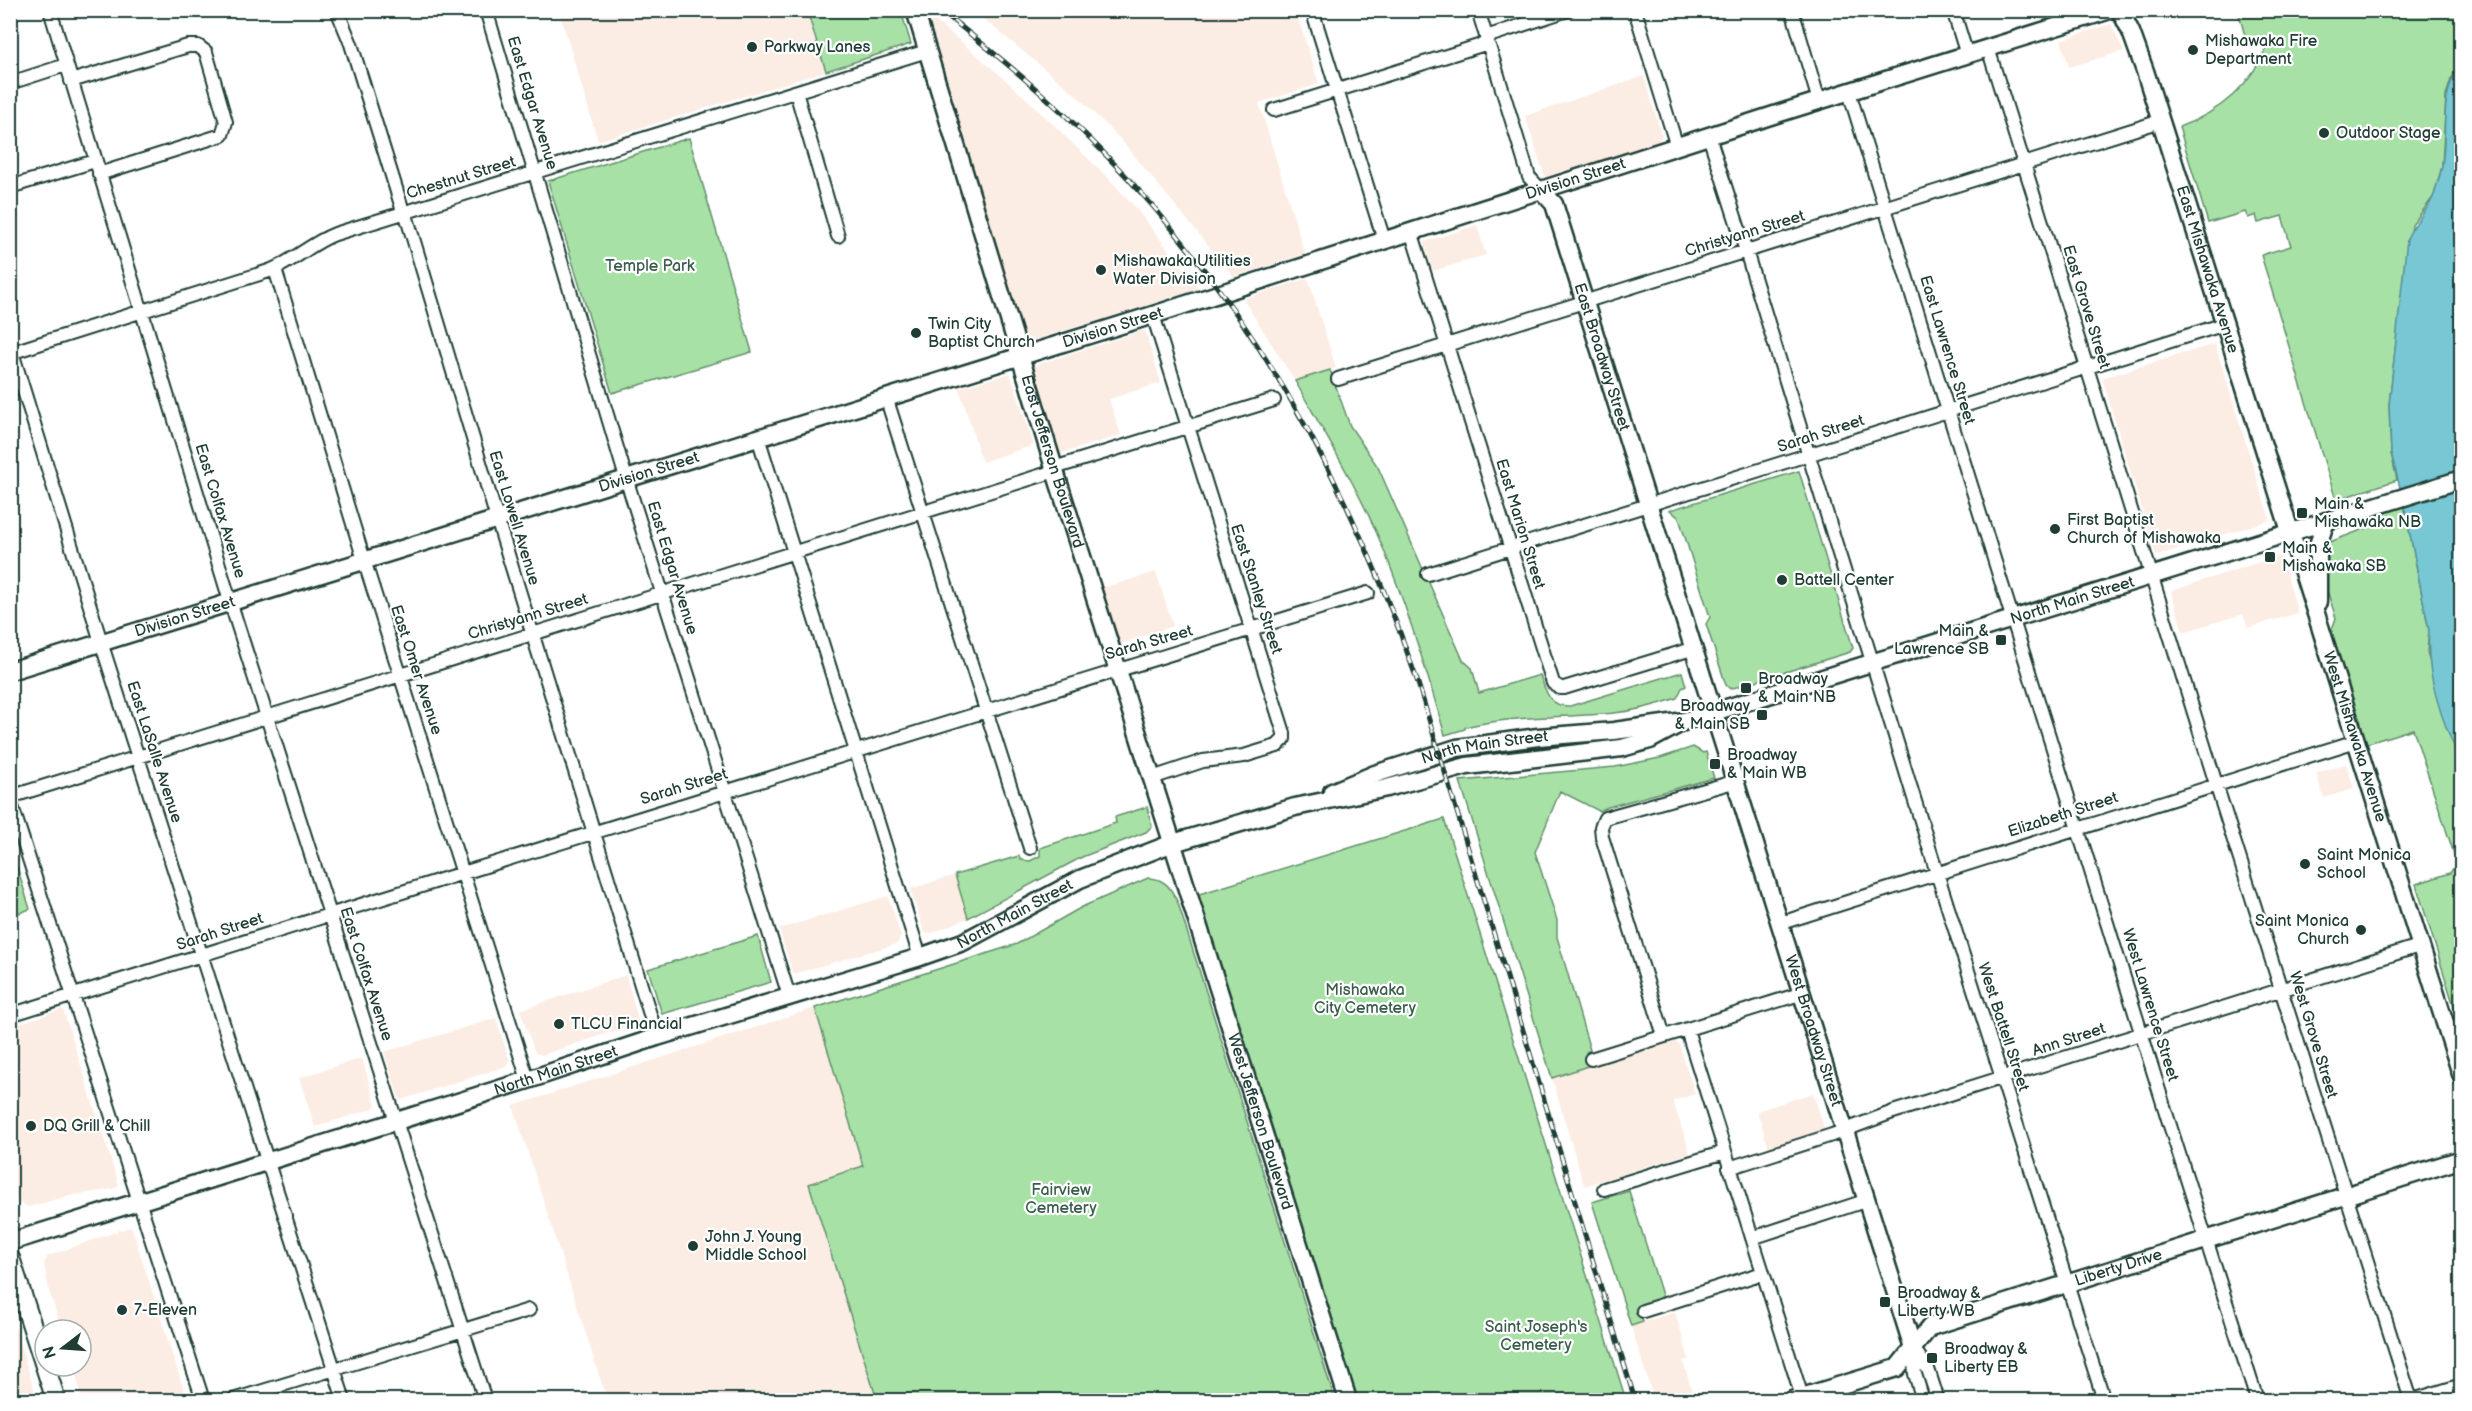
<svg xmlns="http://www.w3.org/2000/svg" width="2472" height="1411" viewBox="0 0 2472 1411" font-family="'Balsamiq Sans',sans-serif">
<rect width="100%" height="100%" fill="#fff"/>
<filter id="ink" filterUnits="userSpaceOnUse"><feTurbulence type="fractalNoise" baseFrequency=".0167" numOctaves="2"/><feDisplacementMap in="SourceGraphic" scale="12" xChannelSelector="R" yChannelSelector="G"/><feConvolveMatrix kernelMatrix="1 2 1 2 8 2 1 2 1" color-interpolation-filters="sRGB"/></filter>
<g filter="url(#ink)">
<path fill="#fcede4" d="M559 11H807L826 71 598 141Z
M974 11H1296L1319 84 1259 103 1305 254 1234 277 1123 142 1075 94Z
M927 14 978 56 1028 100 1109 179 1134 206 1199 289 1028 342 1025 340Z
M2111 24 2124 51 2069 67 2061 40Z
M1644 76 1662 136 1659 142 1545 177 1525 116Z
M1477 225 1486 255 1433 271 1424 242Z
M1308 278 1336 368 1295 381 1243 299Z
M1145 330 1161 383 1109 399 1121 435 1060 454 1032 366Z
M2215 344 2270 520 2156 556 2102 378Z
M1010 373 1034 445 982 462 959 388Z
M2278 556 2282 558 2298 613 2248 628 2243 614 2183 632 2171 591Z
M1156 572 1173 626 1120 644 1102 588Z
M2346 764 2354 789 2324 798 2316 773Z
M955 875 968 918 929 934 924 932 910 889Z
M888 896 901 936 897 944 793 974 779 929Z
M626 975 639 1023 542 1055 535 1053 520 1010Z
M815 1008 863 1167 809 1184 877 1400H607L513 1106Z
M63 1009 119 1185 113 1189 69 1196 28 1207 17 1201 11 1187V1026Z
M496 1018 509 1059 507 1066 401 1100 399 1098 384 1052Z
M1675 1042 1679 1044 1695 1094 1673 1101 1690 1153 1584 1186 1552 1078Z
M362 1058 376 1106 372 1109 315 1127 299 1078Z
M1813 1093 1825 1131 1769 1149 1757 1111Z
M129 1227 132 1228 187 1400H82L74 1366H81V1330H62L49 1291 44 1264 48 1256Z
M1675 1312 1689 1359 1683 1361 1695 1400H1654L1631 1326Z
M10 1313H11L37 1400H11Z"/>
<path fill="#a8e1a6" stroke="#648f6d" stroke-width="1.5" d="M807 11H901L911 44 826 71Z
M2238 11H2461V63L2451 79 2446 96 2442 166 2434 196 2412 225 2396 342 2389 405 2391 453 2397 480 2336 500 2261 255 2291 246 2282 216 2258 223 2256 215 2248 218 2245 212 2208 223 2179 127C2220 112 2250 87 2267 46L2246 39Z
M689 138 752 352 612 393 548 181Z
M1330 370 1350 426 1378 467 1463 660 1472 668 1479 693 1540 675C1546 692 1549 707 1570 706L1682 672 1686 686 1682 688 1677 698C1657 705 1636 711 1614 713 1564 718 1515 715 1465 727V729L1445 735C1427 672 1408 609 1383 548 1359 489 1326 436 1295 381Z
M1799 471 1853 648 1850 652 1730 689 1726 685 1706 624 1710 617 1679 518 1670 510Z
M2403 499 2429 630 2427 652 2455 748 2461 761V1029L2416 884 2450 873 2457 863 2413 729 2362 745 2357 726 2358 717 2331 632 2336 618 2324 581 2327 543 2380 523 2376 506Z
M1693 747 1703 753 1706 752 1714 778 1608 807 1599 811 1560 791 1535 852 1557 920V937L1590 1050 1586 1052 1591 1065 1552 1078 1460 781 1615 767 1660 758Z
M1147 807 1152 826 1146 832 1082 857 968 918 955 875 1019 856 1021 860 1030 861 1040 856V848L1116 823 1115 817Z
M1444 819 1626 1400H1356L1196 895Z
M17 867 30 909 11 916V869Z
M1148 878C1165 878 1171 888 1178 903L1335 1400H877L809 1184 863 1166 815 1008 1017 944 1082 907Z
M758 936 771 982 662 1014 648 969Z
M1629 1191 1663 1298 1638 1306 1643 1322 1631 1326 1592 1202Z"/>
<path fill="#78c7d5" stroke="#549095" stroke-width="1.5" d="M2461 63V761C2442 723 2425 673 2429 630L2403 499 2391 453 2389 405 2407 239C2414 221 2430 210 2435 192 2437 183 2441 174 2442 165 2448 126 2438 98 2461 63Z"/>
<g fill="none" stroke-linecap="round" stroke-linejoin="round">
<g stroke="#1f3d34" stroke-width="16">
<path id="street" d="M50 10 230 601 485 1400
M337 10 351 44 402 208 407 218 497 519 657 1037
M486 10 626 478 789 996
M1312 10 1384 240
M1478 10 1529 177 1542 191
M1635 10 1677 147
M1792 10 1819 101
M1953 10 1967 55
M1486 37 1568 10
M1988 48 2216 784 2411 1400
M71 81 188 46H198L206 52 226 122 222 135 99 174
M10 83 66 65
M796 92 838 236
M1849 92 2167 1116 2257 1400
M1274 110 1488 43
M1709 136 1746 251 1937 873 2104 1400
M10 187 95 161
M1411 231 1553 683 1560 688H1564L1695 648
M275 269 364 560 528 1080
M12 352 101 642 344 1400
M10 353 269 271C293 262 311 243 335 234L927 51
M1338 379 2161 121
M886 397 1030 848
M758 437 920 957
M1054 468 1274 400
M1428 574 2225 324
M1152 778 1203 761 1244 756 1277 746 1284 739V733L1153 315
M10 797 1055 471
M10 800 203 1400
M1781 923 2356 741
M10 1015 463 873 1368 593
M1687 1030 1802 1397
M1664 1036 1602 837 1601 827 1605 818 1737 781
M1591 1059 1803 993
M1729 1168 1832 1135 1893 1112 2419 946
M1604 1189 1725 1152
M1752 1238 1868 1200
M1643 1311 1763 1273
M1913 1348 1928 1369 1938 1400
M1913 1349 1915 1374 1923 1400
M233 1400 529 1310
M2413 1400 2462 1385"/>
</g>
<g stroke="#1f3d34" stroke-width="21">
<g id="secondary">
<path id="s1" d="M915 10 1055 471 1348 1400"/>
<path id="s2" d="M2120 10 2131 32 2145 71 2462 1077"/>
<path id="s3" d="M1542 191 1554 204 1913 1348"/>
<path d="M2318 602V545L2326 521"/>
<path id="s4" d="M10 671 1153 315 1780 113 2110 10"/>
<path id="s5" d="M1332 792 1375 774 1457 748 1538 737 1614 731 1685 721 2462 479"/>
<path id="s6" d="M10 1242 528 1080 657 1037 920 957 963 942 1080 879 1173 843 1295 807 1387 788 1467 766 1622 748 1650 740 1685 721"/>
<path id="s7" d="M1792 1400 1897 1368 1930 1327 2462 1159"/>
</g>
</g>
<g stroke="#1f3d34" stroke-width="22">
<path id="primary" d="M10 1258 56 1400"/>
</g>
<use href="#street" stroke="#fff" stroke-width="12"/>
<use href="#secondary" stroke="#fff" stroke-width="16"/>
<use href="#primary" stroke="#fff" stroke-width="18"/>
<g stroke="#1f3d34" stroke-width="5">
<path id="rail" d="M940 10C996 54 1051 99 1101 150 1249 300 1349 481 1417 680L1635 1400"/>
</g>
<use href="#rail" stroke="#fff" stroke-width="3" stroke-dasharray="9" stroke-linecap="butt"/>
</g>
</g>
<g fill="#1f3d34" stroke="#fff" stroke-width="2">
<circle cx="752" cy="47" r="6"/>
<circle cx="2193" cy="50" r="6"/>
<circle cx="2324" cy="133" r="6"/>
<circle cx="1101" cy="270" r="6"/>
<circle cx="916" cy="333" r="6"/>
<rect x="2296" y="507" width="12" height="12" rx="3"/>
<circle cx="2055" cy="529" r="6"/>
<rect x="2264" y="551" width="12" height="12" rx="3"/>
<circle cx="1782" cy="580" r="6"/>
<rect x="1995" y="634" width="12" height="12" rx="3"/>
<rect x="1740" y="682" width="12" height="12" rx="3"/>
<rect x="1756" y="709" width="12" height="12" rx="3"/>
<rect x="1709" y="758" width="12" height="12" rx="3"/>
<circle cx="2305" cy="864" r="6"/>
<circle cx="2361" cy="930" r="6"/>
<circle cx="559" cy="1024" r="6"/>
<circle cx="31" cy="1126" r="6"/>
<circle cx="693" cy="1246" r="6"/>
<rect x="1879" y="1296" width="12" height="12" rx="3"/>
<circle cx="122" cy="1310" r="6"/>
<rect x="1926" y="1352" width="12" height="12" rx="3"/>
</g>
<g text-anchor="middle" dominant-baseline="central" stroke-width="4.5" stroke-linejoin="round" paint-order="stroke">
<g font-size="16" fill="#1f3d34" stroke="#fff" text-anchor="start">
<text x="2205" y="41">Mishawaka Fire<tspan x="2205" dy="18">Department</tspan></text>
<text x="764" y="47">Parkway Lanes</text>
<text x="2336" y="133">Outdoor Stage</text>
<text x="1113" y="261">Mishawaka Utilities<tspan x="1113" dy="18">Water Division</tspan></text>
<text x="928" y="324">Twin City<tspan x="928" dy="18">Baptist Church</tspan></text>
<text x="2314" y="504">Main &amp;<tspan x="2314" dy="18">Mishawaka NB</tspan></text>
<text x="2067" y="520">First Baptist<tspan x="2067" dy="18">Church of Mishawaka</tspan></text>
<text x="2282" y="548">Main &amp;<tspan x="2282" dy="18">Mishawaka SB</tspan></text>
<text x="1794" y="580">Battell Center</text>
<text x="1989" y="631" text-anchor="end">Main &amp;<tspan x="1989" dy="18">Lawrence SB</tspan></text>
<text x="1758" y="679">Broadway<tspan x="1758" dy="18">&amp; Main NB</tspan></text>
<text x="1750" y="706" text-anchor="end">Broadway<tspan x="1750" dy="18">&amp; Main SB</tspan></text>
<text x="1727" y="755">Broadway<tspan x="1727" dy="18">&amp; Main WB</tspan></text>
<text x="2317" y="855">Saint Monica<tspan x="2317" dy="18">School</tspan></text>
<text x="2349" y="921" text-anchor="end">Saint Monica<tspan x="2349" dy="18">Church</tspan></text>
<text x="571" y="1024">TLCU Financial</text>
<text x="43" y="1126">DQ Grill &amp; Chill</text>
<text x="705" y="1237">John J. Young<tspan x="705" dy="18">Middle School</tspan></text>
<text x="1897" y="1293">Broadway &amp;<tspan x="1897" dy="18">Liberty WB</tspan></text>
<text x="134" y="1310">7-Eleven</text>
<text x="1944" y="1349">Broadway &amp;<tspan x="1944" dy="18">Liberty EB</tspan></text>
</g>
<g font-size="16" fill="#1f3d34" stroke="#fff">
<text transform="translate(532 103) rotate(73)">East Edgar Avenue</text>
<text transform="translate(461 178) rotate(-17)">Chestnut Street</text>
<text stroke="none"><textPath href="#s4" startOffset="1641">Division Street</textPath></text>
<text transform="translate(1745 234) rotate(-17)">Christyann Street</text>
<text stroke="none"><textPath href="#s2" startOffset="274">East Mishawaka Avenue</textPath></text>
<text transform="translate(2086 307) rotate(73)">East Grove Street</text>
<text stroke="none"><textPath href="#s4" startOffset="1155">Division Street</textPath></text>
<text transform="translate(1947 350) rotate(73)">East Lawrence Street</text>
<text stroke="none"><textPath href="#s3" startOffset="178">East Broadway Street</textPath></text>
<text transform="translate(1821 434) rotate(-18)">Sarah Street</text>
<text stroke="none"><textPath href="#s1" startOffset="472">East Jefferson Boulevard</textPath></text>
<text stroke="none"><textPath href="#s4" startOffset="669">Division Street</textPath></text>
<text transform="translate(220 511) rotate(73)">East Colfax Avenue</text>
<text transform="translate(514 518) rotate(73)">East Lowell Avenue</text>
<text transform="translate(1520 524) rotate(73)">East Marion Street</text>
<text transform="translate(672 568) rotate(73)">East Edgar Avenue</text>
<text transform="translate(1256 589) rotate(72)">East Stanley Street</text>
<text stroke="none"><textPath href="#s5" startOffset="768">North Main Street</textPath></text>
<text stroke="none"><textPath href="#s4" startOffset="183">Division Street</textPath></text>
<text transform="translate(528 617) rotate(-17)">Christyann Street</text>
<text transform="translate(1149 643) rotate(-16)">Sarah Street</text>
<text transform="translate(416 670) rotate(72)">East Omer Avenue</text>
<text stroke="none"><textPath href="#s2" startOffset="764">West Mishawaka Avenue</textPath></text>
<text stroke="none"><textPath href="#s5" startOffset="160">North Main Street</textPath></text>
<text transform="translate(154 752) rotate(72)">East LaSalle Avenue</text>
<text transform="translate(684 787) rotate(-17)">Sarah Street</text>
<text transform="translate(2063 815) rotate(-18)">Elizabeth Street</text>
<text stroke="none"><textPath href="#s6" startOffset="1058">North Main Street</textPath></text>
<text transform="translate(220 932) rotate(-18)">Sarah Street</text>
<text transform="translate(366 974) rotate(72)">East Colfax Avenue</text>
<text transform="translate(2150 1005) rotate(73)">West Lawrence Street</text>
<text transform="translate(2003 1027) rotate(72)">West Battell Street</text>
<text stroke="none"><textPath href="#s3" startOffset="884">West Broadway Street</textPath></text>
<text transform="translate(2313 1035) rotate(73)">West Grove Street</text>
<text transform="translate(2069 1040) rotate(-18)">Ann Street</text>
<text stroke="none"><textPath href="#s6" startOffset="572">North Main Street</textPath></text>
<text stroke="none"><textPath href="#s1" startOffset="1164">West Jefferson Boulevard</textPath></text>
<text stroke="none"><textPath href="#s7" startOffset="360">Liberty Drive</textPath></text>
</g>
<g font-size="16" fill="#3a5e4b" stroke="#fff">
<text x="650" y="266">Temple Park</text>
<text x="1365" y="990">Mishawaka<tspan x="1365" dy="18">City Cemetery</tspan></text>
<text x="1061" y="1190">Fairview<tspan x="1061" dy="18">Cemetery</tspan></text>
<text x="1536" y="1327">Saint Joseph's<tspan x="1536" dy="18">Cemetery</tspan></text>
</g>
</g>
<rect width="2472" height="1411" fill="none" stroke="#fff" stroke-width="36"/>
<rect x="18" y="18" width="2436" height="1375" fill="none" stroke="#1f3d34" stroke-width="2" filter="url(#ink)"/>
<g transform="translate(63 1348) rotate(253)"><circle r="28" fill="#ffffff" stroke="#a5b1ae" stroke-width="1.5"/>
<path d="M0-4.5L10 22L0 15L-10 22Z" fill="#1f3d34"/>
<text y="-9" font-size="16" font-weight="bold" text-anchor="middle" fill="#1f3d34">N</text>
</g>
</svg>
